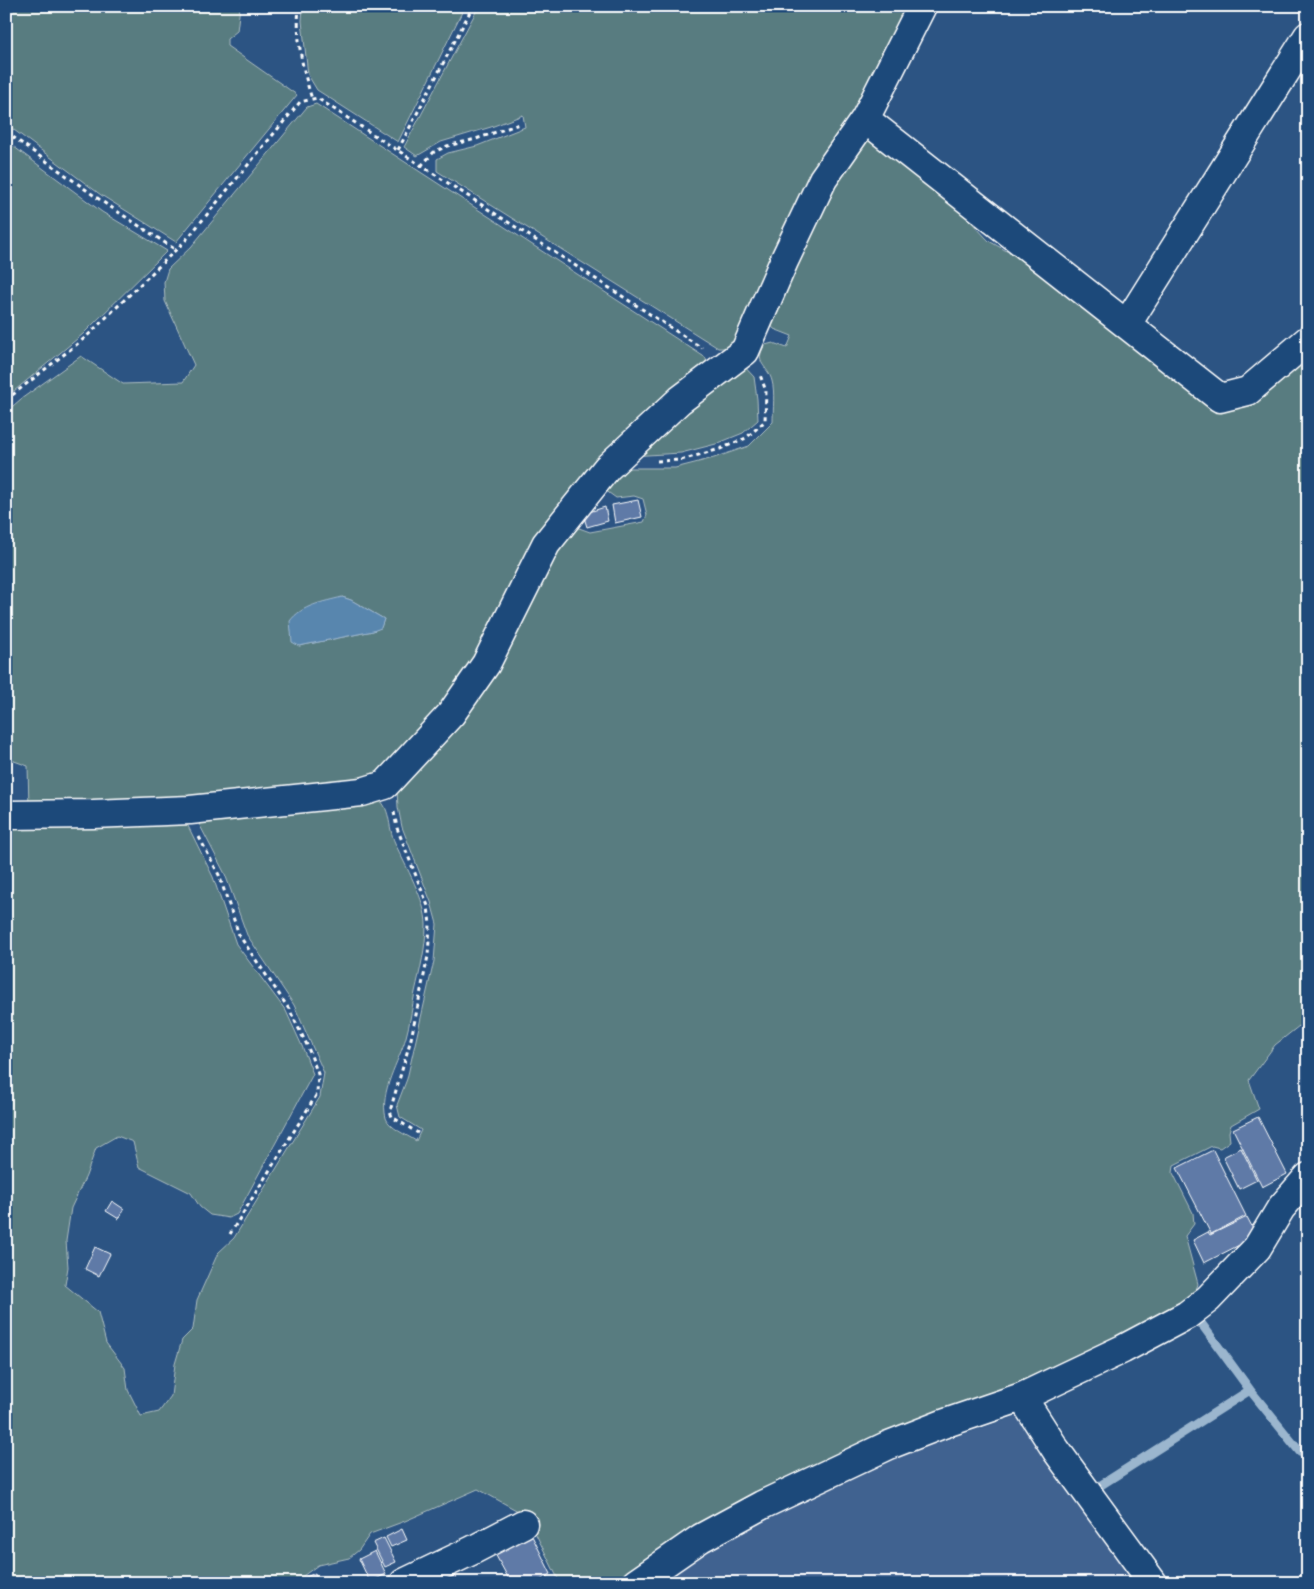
<svg xmlns="http://www.w3.org/2000/svg" width="1314" height="1589" viewBox="0 0 1314 1589" font-family="'Comic Neue',sans-serif">
<rect width="100%" height="100%" fill="#2c5483"/>
<filter id="ink" filterUnits="userSpaceOnUse"><feTurbulence type="fractalNoise" baseFrequency=".02" numOctaves="2"/><feDisplacementMap in="SourceGraphic" scale="10" xChannelSelector="R" yChannelSelector="G"/><feConvolveMatrix kernelMatrix="1 2 1 2 8 2 1 2 1" color-interpolation-filters="sRGB"/></filter>
<g filter="url(#ink)">
<path fill="#3f6290" d="M1020 1415 1140 1583H623L698 1529 745 1508Z"/>
<path fill="#587b80" stroke="#acbdc0" fill-rule="evenodd" d="M6 6H240L237 31 227 39V46L297 95 176 242 101 195 6 124Z
M303 6H465L398 142 317 90 308 75 302 21Z
M479 6H913L747 323 728 348H718L437 171V159L448 153 477 146 525 127 523 115 491 127 441 142 417 156 404 147Z
M316 104 706 358 707 370 604 461 495 634 402 759 361 785 29 807 28 766 6 758V412L21 399 81 356 123 384 183 382 194 365 165 301 164 282 168 269 191 247 307 107ZM342 597 351 600 384 619 381 627 373 631 299 646Z
M869 133 959 209 989 241 1040 270 1213 400 1308 355V1022H1304L1275 1045 1249 1080 1259 1109 1231 1125 1229 1132 1230 1141 1220 1148 1212 1146 1174 1165 1173 1173 1193 1213 1194 1224 1185 1236 1198 1284 1195 1293 1172 1315 698 1526 618 1583H560L527 1516 478 1489 405 1521 370 1534 359 1550 349 1558 318 1565 303 1576V1583H6V821L173 815 188 826 213 877 236 944 286 1011 302 1046 313 1074 237 1214 229 1218 210 1215 200 1207 191 1193 139 1167 133 1142 117 1136 96 1148 86 1176 71 1208 66 1241 68 1267 65 1285 98 1312 106 1343 125 1368 128 1390 141 1416 159 1412 171 1396 175 1364 182 1340 193 1329 197 1300 218 1253 234 1238 320 1097 324 1073 294 1005 247 935 225 874 194 814 375 796C392 807 387 826 395 843 405 866 426 900 426 925 426 947 420 970 415 992 412 1007 410 1023 406 1037 399 1062 379 1091 386 1118 389 1128 407 1135 416 1141L421 1130 400 1117 397 1105 407 1079 434 961 437 924 431 902 402 827 398 807 397 790 569 527 579 528 590 532 644 522 647 515 643 499 634 496 616 498 605 490 604 480 626 468H675L714 458 749 446 773 422C773 410 775 391 772 381 768 365 753 364 765 345L773 343 787 348 792 336 774 329 770 324 828 187Z
M6 141 102 212 167 251 83 334 14 391H10L6 388Z
M741 363 754 377 757 399 758 420 743 433 716 444 681 453 631 456Z"/>
<path fill="#5886ae" stroke="#9bb6ce" d="M342 597 351 600 384 619 381 628 373 631 299 646 292 642 290 621C302 605 323 602 342 597Z"/>
<g fill="none" stroke-linecap="round" stroke-linejoin="round">
<path stroke="#9bb6ce" stroke-width="9" d="M1198 1319 1250 1390 1300 1452 1308 1447
M1101 1485 1250 1390
M964 1583 971 1578"/>
</g>
<path fill="#5f7aa7" stroke="#fff" d="M638 500 642 517 615 523 612 505Z
M605 507 608 521 587 527 583 514Z
M1258 1117 1287 1174 1262 1187 1233 1129Z
M1241 1148 1257 1180 1239 1189 1223 1157Z
M1213 1150 1246 1216 1211 1234 1177 1168Z
M112 1201 124 1209 119 1219 106 1211Z
M1247 1217 1257 1236 1204 1263 1193 1240 1208 1232 1210 1235Z
M95 1247 110 1254 99 1276 85 1269Z
M402 1529 407 1540 391 1547 386 1537Z
M530 1532 551 1574 534 1583H511L494 1552Z
M384 1538 396 1562 385 1567 373 1543Z
M375 1551 386 1574 370 1582 359 1559Z
M451 1570 456 1578 450 1582 445 1573Z
M315 1573 318 1583H306L304 1578Z"/>
<g fill="none" stroke-linecap="round" stroke-linejoin="round">
<g stroke="#fff" stroke-width="31">
<path id="minor" d="M865 119 1220 398 1248 391 1308 340
M1127 324 1308 36
M6 815 93 814 190 810 362 792 385 785 451 714 486 664 546 544 607 468 680 400 745 351 784 261 823 179 865 119 922 6
M1022 1397 1123 1349 1187 1315 1208 1299 1257 1248 1281 1208 1308 1177
M404 1583 471 1551 523 1524
M636 1583 701 1538 762 1505 889 1445 943 1424 1022 1397 1056 1450 1153 1583"/>
</g>
<path stroke="#fff" stroke-width="3" stroke-dasharray="4 4" stroke-linecap="butt" d="M299 6C296 39 302 68 312 99
M6 132 103 202 176 250
M398 150 473 6
M421 166 434 152 447 146 476 139 522 123
M6 400 86 337 186 240 300 102 317 98 702 348
M657 461 681 460 720 449 746 438 765 421 766 391 760 375
M394 812 397 828 428 906 430 925 428 956 411 1039 390 1111 392 1117 418 1133
M199 837 219 875 239 935 289 1009 307 1045 318 1074 317 1094 230 1234"/>
<use href="#minor" stroke="#1f4a7a" stroke-width="28"/>
</g>
</g>
<rect width="1314" height="1589" fill="none" stroke="#1f4a7a" stroke-width="25"/>
<rect x="12" y="12" width="1289" height="1564" fill="none" stroke="#fff" stroke-width="2" filter="url(#ink)"/>
</svg>
